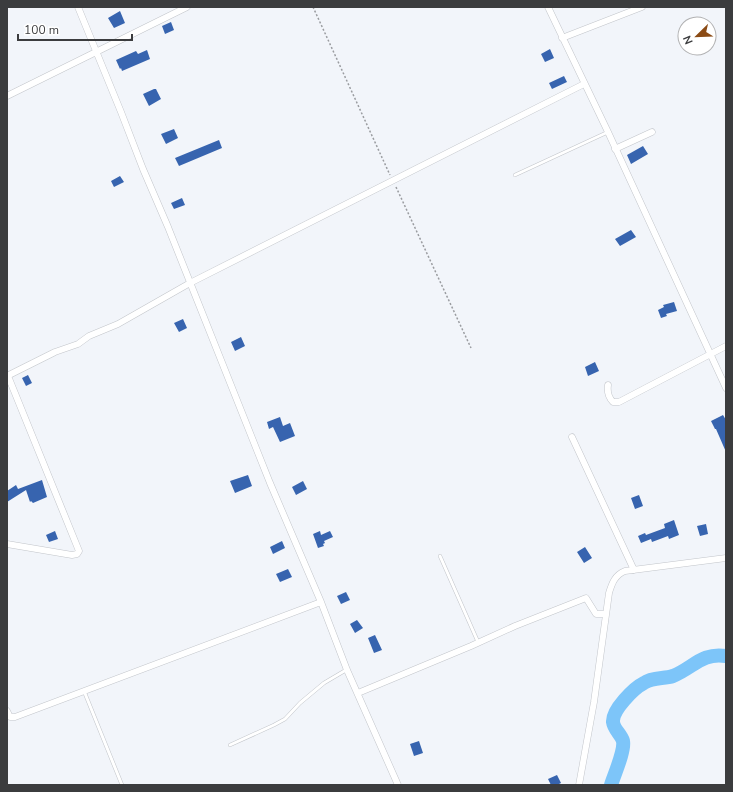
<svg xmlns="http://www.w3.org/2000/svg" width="733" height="792" viewBox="0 0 733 792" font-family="'Nunito Sans',sans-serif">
<rect width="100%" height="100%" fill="#f2f5fa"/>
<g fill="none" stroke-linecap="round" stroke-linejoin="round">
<path stroke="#7dc5f9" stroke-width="14" d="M611 785C614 775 625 751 623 741 621 734 614 730 613 722 612 710 634 688 644 683 652 677 664 679 673 676 693 668 702 652 726 656"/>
</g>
<path fill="#3764af" d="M120 11 125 23 114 28 108 18Z
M171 22 174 30 165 34 162 26Z
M550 49 554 58 545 62 541 54Z
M147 50 150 59 122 71 121 68 120 69 116 60 136 51 138 54Z
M564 76 567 82 552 89 549 83Z
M154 89H156L161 99 149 106 143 94Z
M174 129 178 138 166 144 161 134Z
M219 140 222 148 179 166 175 158Z
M643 146 648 154 631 164 627 155Z
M120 176 124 182 114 187 111 181Z
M182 198 185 205 174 209 171 203Z
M631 230 636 237 620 246 615 239Z
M674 302 677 311 666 314 667 316 661 318 658 310 664 307 663 305Z
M183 319 187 328 179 332 174 323Z
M241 337 245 346 235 351 231 342Z
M595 362 599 371 588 376 585 367Z
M28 375 32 383 26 386 22 378Z
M723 415 726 420V452L716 429H715L711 421Z
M280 417 283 426 290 423 295 436 280 442 273 427 269 429 267 422Z
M248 475 252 486 235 493 230 481Z
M42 480 47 497 33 503 31 501 30 502 26 490 7 502V491L16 485 18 489Z
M303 481 307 489 296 495 292 487Z
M639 495 643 506 635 509 631 498Z
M674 520 679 535 669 539 668 536 652 542 651 539 641 543 638 536 645 533 646 535 665 528 664 524Z
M706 524 708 534 700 536 697 526Z
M55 531 58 539 49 542 46 535Z
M320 531 321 535 330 531 333 537 324 541 325 543 323 544 324 546 318 548 313 534Z
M282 541 285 548 273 554 270 547Z
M585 547 592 558 584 563 577 552Z
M288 569 292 577 280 582 276 574Z
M346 592 350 600 341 604 337 596Z
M357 620 363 628 355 633 350 624Z
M375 635 382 650 374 653 368 638Z
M419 741 423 753 414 756 410 744Z
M557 775 561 783 557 785H551L548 779Z"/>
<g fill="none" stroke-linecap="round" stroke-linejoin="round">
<g stroke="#c2c5ca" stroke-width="4">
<path id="lane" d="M515 175 608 132
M440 556 478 642
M84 691 122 785
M230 745 274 725 285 719 300 703 324 683 346 670"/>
</g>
<g stroke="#c2c5ca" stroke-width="7">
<path id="street" d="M78 7 121 112 143 169 168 227 270 483 321 602 347 670 398 785
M548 7 608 132 726 388
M562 38 642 7
M7 96 187 7
M615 149 652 132
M7 376 55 352 78 344 89 336 118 324 190 283 584 84
M608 385C607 392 608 397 613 402H619L726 346
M572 437 634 570
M7 544 72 555 77 554 79 551 8 376
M358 693 471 646 515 626 586 598 596 614H606
M7 711 10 717H15L321 602
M579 785 594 702 609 593C612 583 615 575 625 571L726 558"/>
</g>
<path stroke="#9a9ca0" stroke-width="1.5" stroke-dasharray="2 2" stroke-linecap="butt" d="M313 7 390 175
M396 187 471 348"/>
<use href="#lane" stroke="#fff" stroke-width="3"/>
<use href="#street" stroke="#fff" stroke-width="6"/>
</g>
<rect width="733" height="792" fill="none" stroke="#3b3c3e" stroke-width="16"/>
<g transform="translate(697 36) rotate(247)"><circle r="19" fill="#ffffff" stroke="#b1b1b2"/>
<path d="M0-3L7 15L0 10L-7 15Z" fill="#8b4b15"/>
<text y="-6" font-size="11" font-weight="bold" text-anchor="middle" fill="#3b3c3e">N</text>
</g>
<path d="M18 34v6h114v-6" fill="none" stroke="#3b3c3e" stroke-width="2"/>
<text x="24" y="34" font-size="12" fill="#3b3c3e" stroke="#ffffff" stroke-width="3" paint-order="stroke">100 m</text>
</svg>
